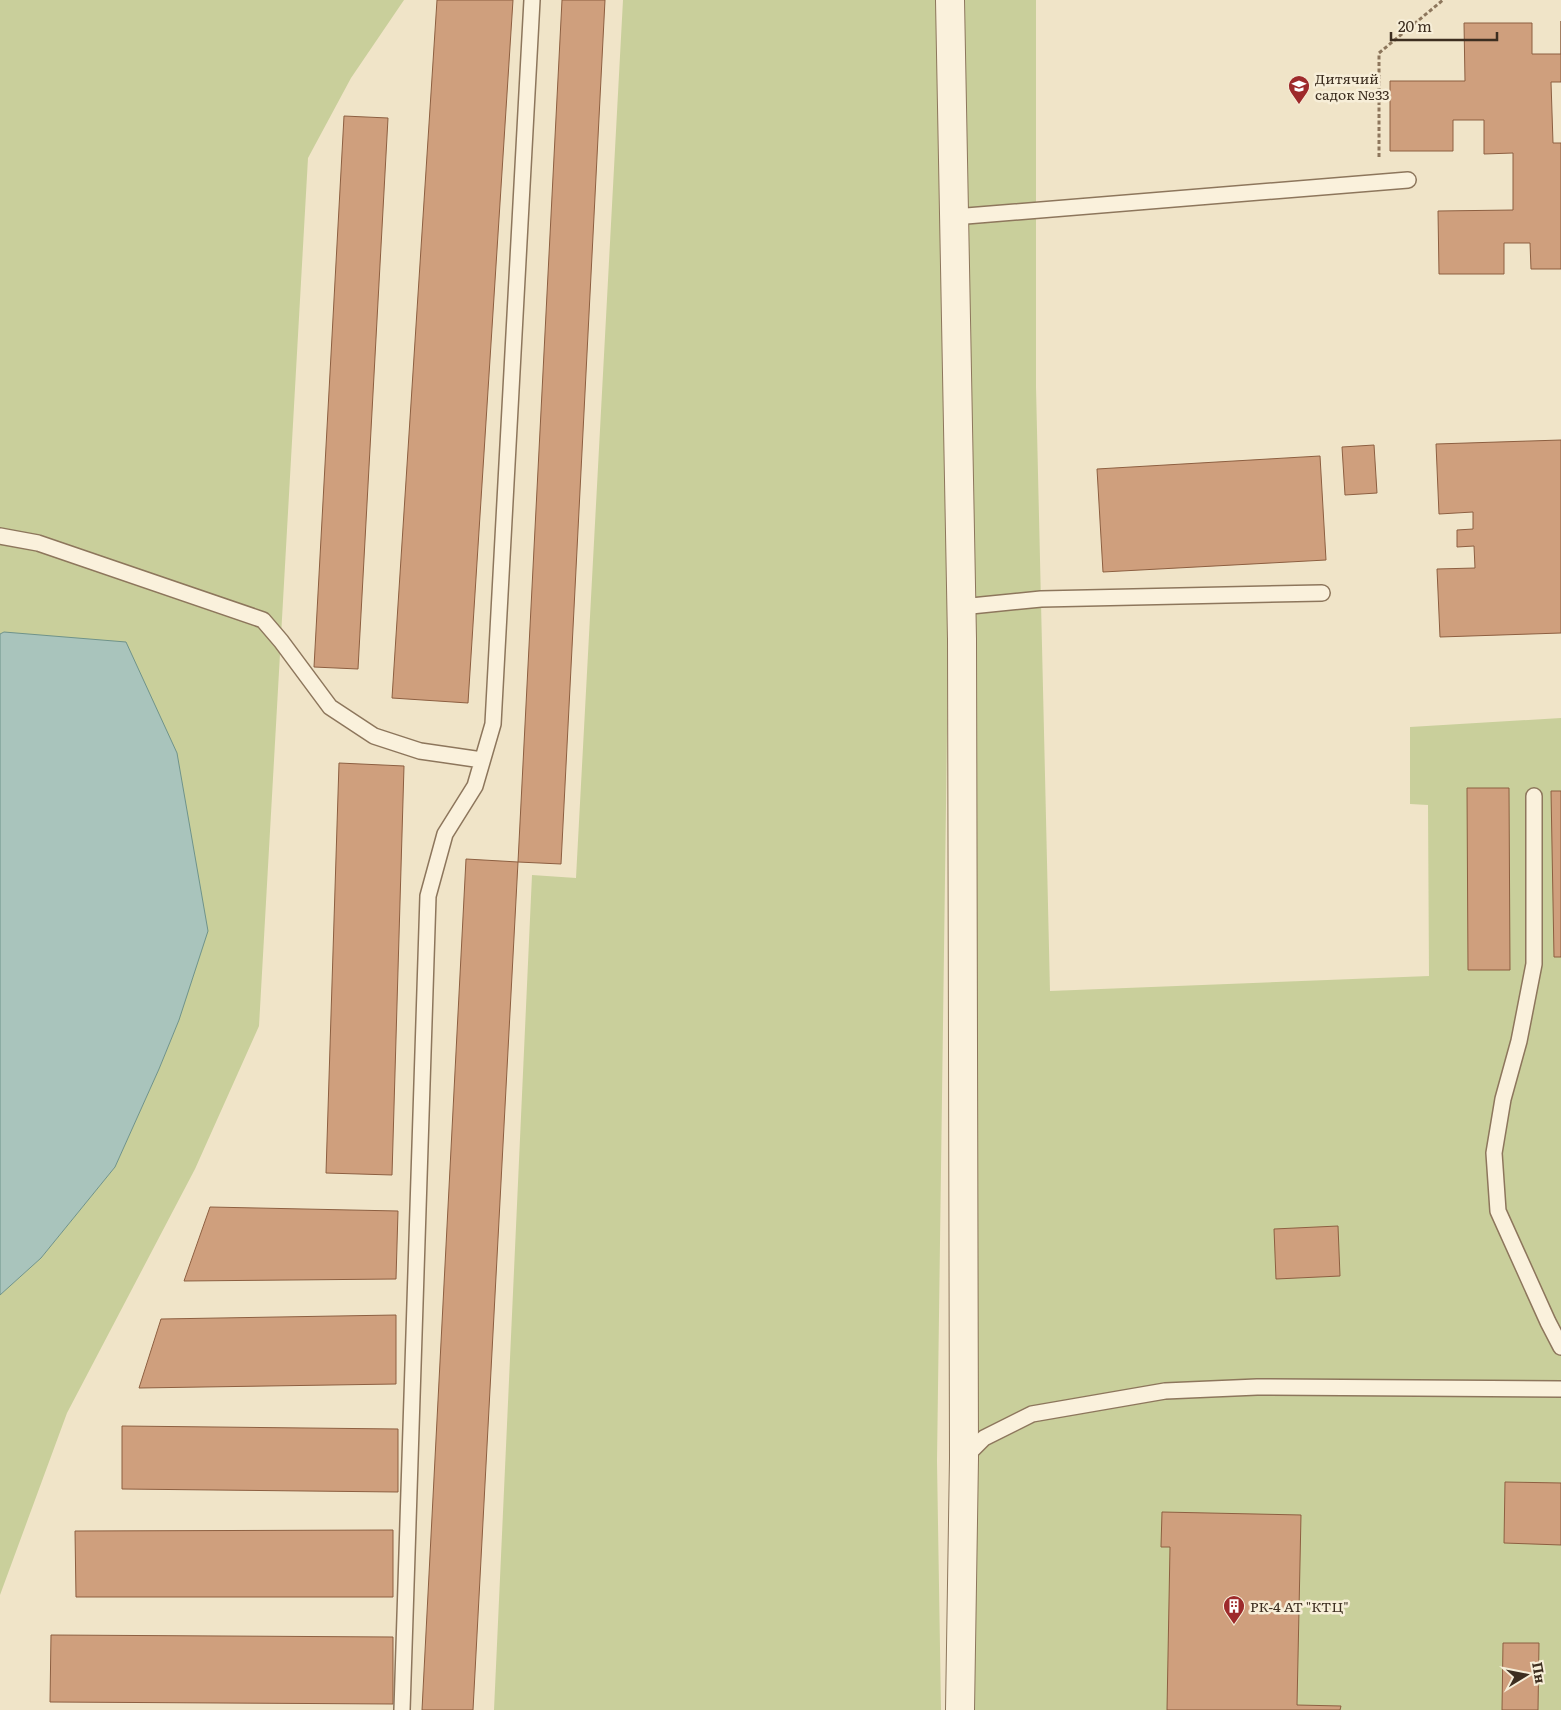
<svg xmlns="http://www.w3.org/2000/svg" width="1561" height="1710" viewBox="0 0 1561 1710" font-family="Literata,serif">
<rect width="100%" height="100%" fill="#f0e4c8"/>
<path fill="#c9cf9b" d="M0 0H404L351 78 308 158 259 1026 195 1169 67 1413 0 1595V1295L41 1258 115 1167 159 1069 179 1020 4 632 0 634Z
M623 0H1036V387L1050 991 1429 976 1428 805 1410 804V727L1561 718V1710H960L954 239 947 610 948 660 937 1461 941 1710H494L532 875 576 878Z"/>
<path fill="#a9c4bc" stroke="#6f938a" d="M4 632 126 642 177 753 208 931 179 1020 159 1069 115 1167 41 1258 0 1295V634Z"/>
<path fill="#cf9f7d" stroke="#8d5f41" d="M437 0H513L468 703 392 698Z
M562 0H605L561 864 518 862Z
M1561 21V82H1551L1553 143H1561V269H1531L1530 243H1504V274H1439L1438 211 1513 210V153L1484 154V120H1453V151H1390V81H1465L1464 23H1532V54H1561Z
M344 116 388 118 358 669 314 667Z
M1561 440V633L1440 637 1437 569 1475 568 1474 546 1457 547V530L1473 529V512L1439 514 1436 444Z
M1374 445 1377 493 1345 495 1342 447Z
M1320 456 1326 560 1103 572 1097 469Z
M339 763 404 766 392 1175 326 1173Z
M1467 788H1509L1510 970H1468Z
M1551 791H1561V957H1554Z
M466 859 518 862 473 1710H422Z
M210 1207 398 1211 396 1279 184 1281Z
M1338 1226 1340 1276 1276 1279 1274 1229Z
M396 1315V1384L139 1388 161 1319Z
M122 1426 398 1429V1492L122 1489Z
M1505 1482 1561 1483V1545L1504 1543Z
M1162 1512 1301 1515 1297 1705 1341 1706 1340 1710H1167L1170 1547H1161Z
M393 1530V1597H76L75 1531Z
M51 1635 393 1637V1704L50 1702Z
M1503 1643H1539L1538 1710H1502Z"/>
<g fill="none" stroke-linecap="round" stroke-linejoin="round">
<g stroke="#8d765c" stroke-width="18">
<path id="service" d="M954 217 1408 180
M0 536 38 543 263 620 281 641 330 707 374 736 420 751 482 760
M961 607 1041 599 1322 593
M1534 796V964L1519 1041 1503 1099 1494 1153 1498 1211 1548 1322 1561 1347
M964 1458 984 1438 1032 1414 1165 1391 1257 1387 1561 1389
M402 1710 428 896 445 834 475 786 493 724 532 0"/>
</g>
<g stroke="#8d765c" stroke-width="30">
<path id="minor" d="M950 0 962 639 964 1458 960 1710"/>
</g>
<path stroke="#8d765c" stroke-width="3" stroke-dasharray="4 2.5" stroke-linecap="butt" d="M1379 157V53L1443 0"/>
<use href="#service" stroke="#faf1dc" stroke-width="15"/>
<use href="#minor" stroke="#faf1dc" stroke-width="28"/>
</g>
<defs>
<g id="school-pin" transform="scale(1.125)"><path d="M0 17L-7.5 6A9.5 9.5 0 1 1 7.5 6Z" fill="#9e2a2b" stroke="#f7eed8"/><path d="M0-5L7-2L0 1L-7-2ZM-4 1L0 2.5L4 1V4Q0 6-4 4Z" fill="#fff"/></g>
<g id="building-pin" transform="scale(1.125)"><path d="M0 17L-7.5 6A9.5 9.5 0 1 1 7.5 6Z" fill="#9e2a2b" stroke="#f7eed8"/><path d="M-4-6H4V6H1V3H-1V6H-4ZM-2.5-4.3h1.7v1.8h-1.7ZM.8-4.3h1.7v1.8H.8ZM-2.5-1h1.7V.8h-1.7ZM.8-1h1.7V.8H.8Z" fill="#fff"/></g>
</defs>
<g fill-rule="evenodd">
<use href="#school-pin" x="1299" y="86"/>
<use href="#building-pin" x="1234" y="1606"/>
</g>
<g text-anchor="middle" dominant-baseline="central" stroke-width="5" stroke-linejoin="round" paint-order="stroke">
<g font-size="14" fill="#3d2e20" stroke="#f7eed8" text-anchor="start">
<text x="1315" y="78">Дитячий<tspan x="1315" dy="16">садок №33</tspan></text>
<text x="1250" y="1606">РК-4 АТ "КТЦ"</text>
</g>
</g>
<g transform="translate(1526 1675) rotate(80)" stroke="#f7eed8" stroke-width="4" paint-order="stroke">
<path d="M0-4L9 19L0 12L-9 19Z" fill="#3d2e20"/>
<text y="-8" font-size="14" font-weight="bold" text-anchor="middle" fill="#3d2e20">Пн</text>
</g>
<path d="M1391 32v8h106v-8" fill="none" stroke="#3d2e20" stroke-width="2.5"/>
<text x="1398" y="32" font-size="15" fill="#3d2e20" stroke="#f7eed8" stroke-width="4" paint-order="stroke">20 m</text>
</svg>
